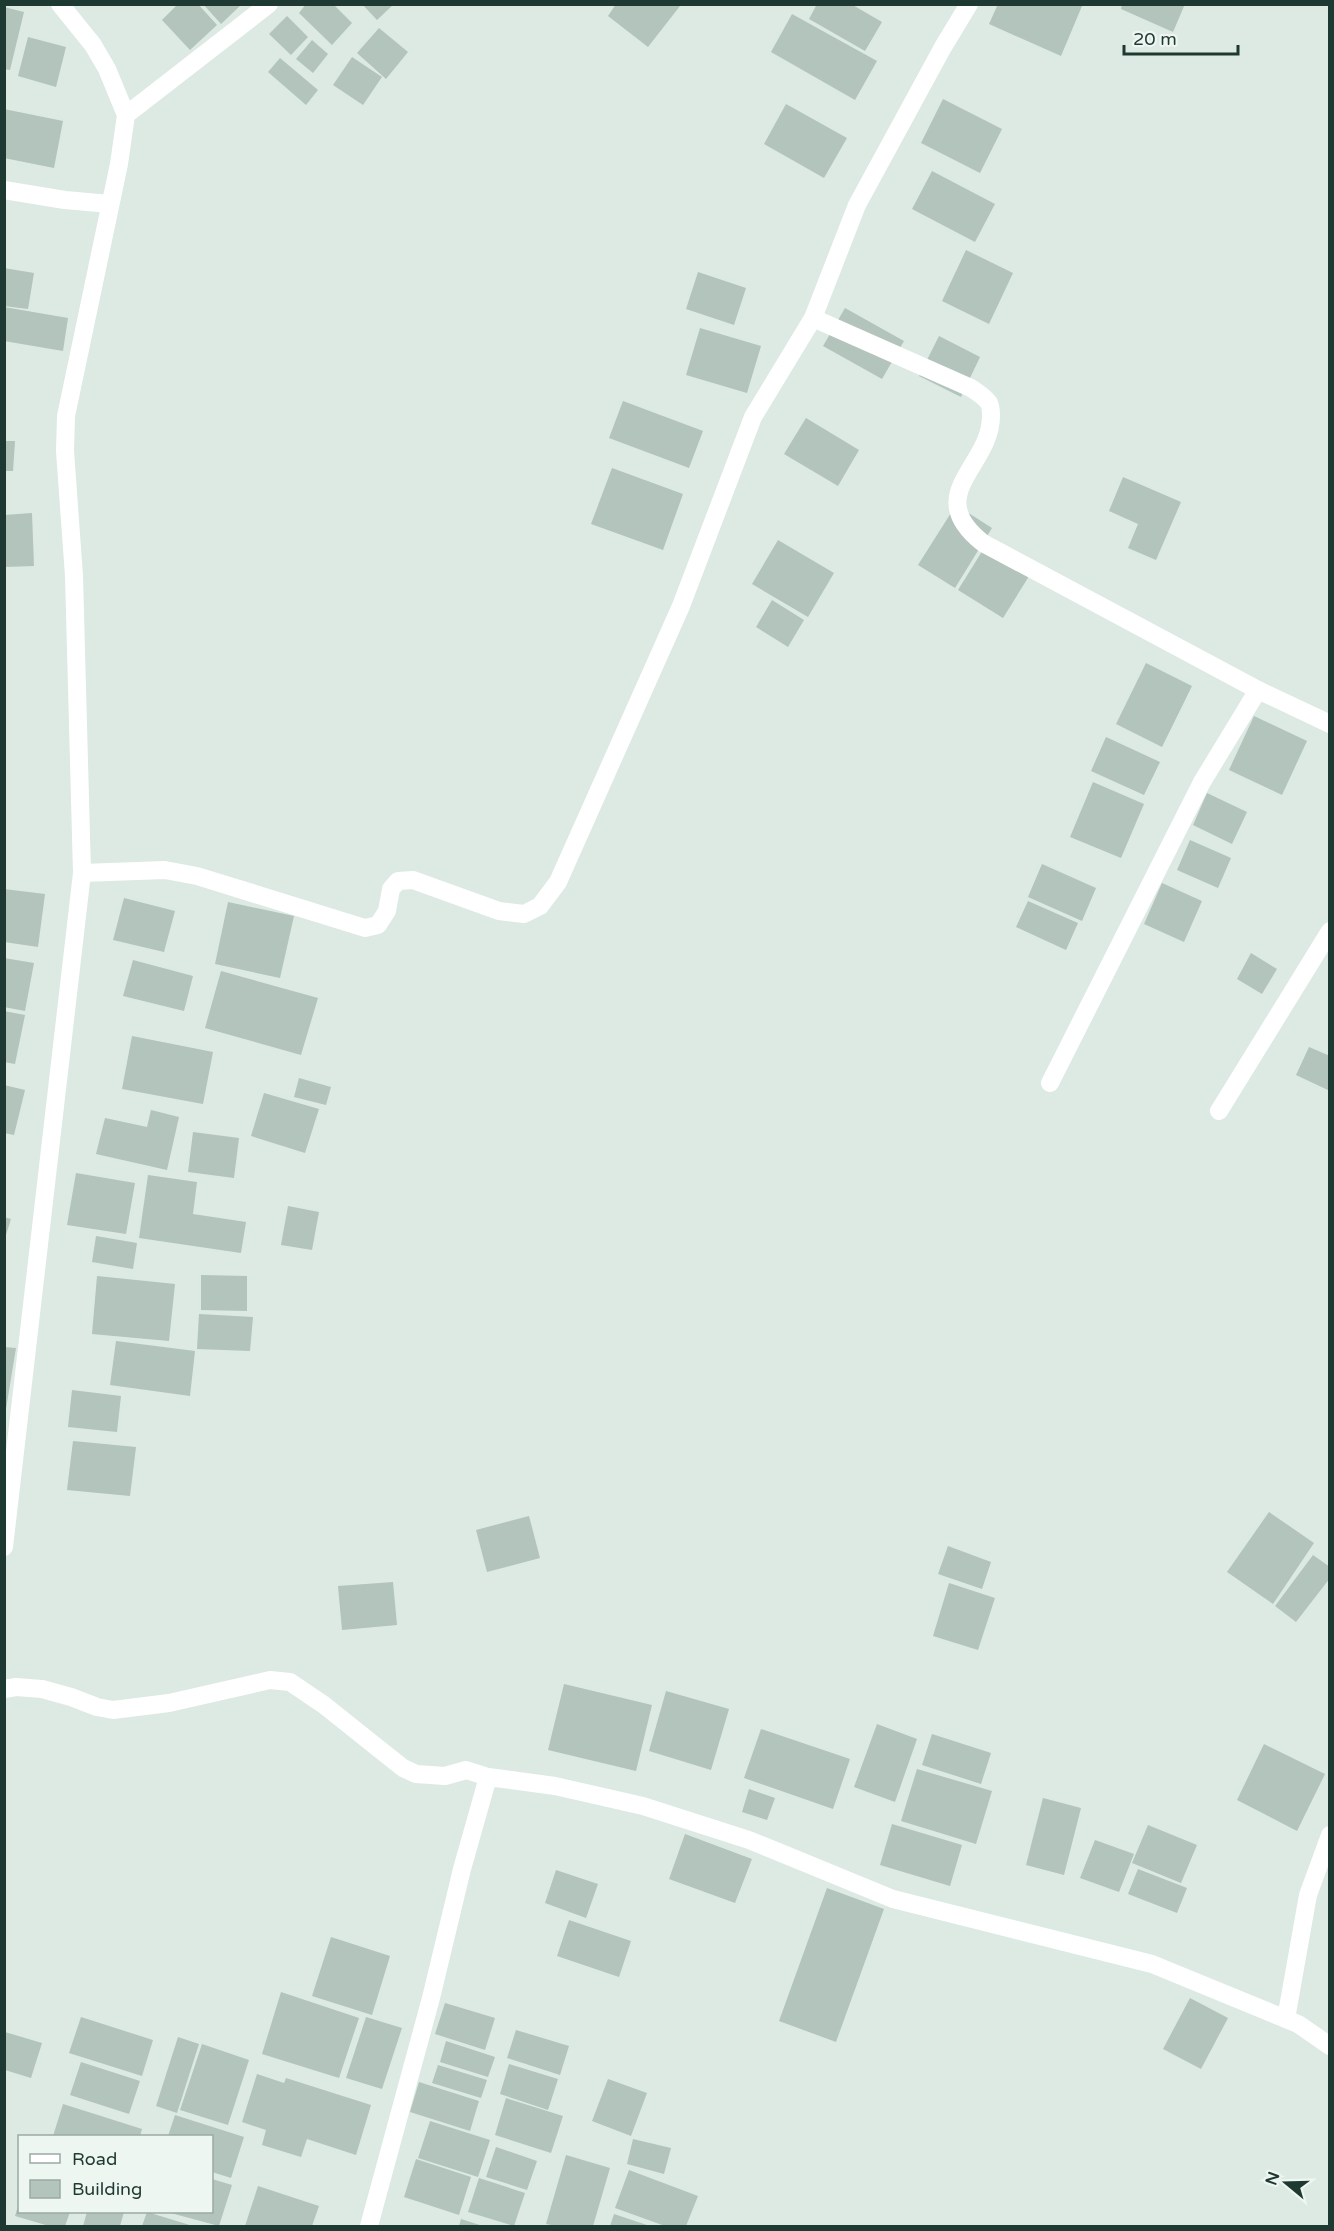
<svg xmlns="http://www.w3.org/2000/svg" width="1334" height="2231" viewBox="0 0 1334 2231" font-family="'Varela Round',sans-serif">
<rect width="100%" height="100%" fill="#dceae3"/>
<path fill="#b2c4bc" d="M178 4H198L217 25 190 50 162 20Z
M203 4H242L221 24Z
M306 4H333L352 23 332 45 299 13Z
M362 4H394L377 20Z
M616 4H678L680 6 648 47 608 16Z
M817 4H851L882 22 865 51 809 19Z
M998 4H1080L1082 6 1061 56 989 24Z
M1122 4H1185L1173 32 1121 9Z
M4 7 24 12 10 70 4 69Z
M792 14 877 61 855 100 771 52Z
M287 16 308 37 291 55 269 34Z
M379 28 408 52 386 79 357 53Z
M28 37 66 47 56 87 18 76Z
M312 40 328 54 313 73 296 59Z
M352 57 382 77 363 105 333 85Z
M280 58 318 90 306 105 268 72Z
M943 99 1002 129 980 173 921 143Z
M786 104 847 138 824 178 764 144Z
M4 109 63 121 54 168 4 158Z
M932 171 995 204 975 242 912 209Z
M966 250 1013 273 989 324 942 301Z
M4 268 34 273 28 309 4 306Z
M698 272 746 288 734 325 686 309Z
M4 307 68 318 63 351 4 341Z
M845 308 904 341 882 379 823 346Z
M700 328 761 346 747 393 686 375Z
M939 336 980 357 961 397 919 376Z
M623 401 703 431 689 468 609 438Z
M806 418 859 450 838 486 784 454Z
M4 441H15L13 471H4Z
M612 468 683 494 663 550 591 524Z
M1123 477 1181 502 1156 560 1128 548 1138 524 1109 511Z
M956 505 992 528 955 588 918 565Z
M32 513 34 566 4 567V515Z
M991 537 1036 565 1003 618 958 590Z
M778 540 834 573 808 617 752 584Z
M772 600 804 620 788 647 756 627Z
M1146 663 1192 686 1162 747 1116 724Z
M1254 716 1307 741 1282 795 1229 770Z
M1106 737 1160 762 1144 795 1091 771Z
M1093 782 1144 804 1121 858 1070 837Z
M1207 793 1247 812 1232 844 1193 825Z
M1190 840 1231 858 1218 888 1177 870Z
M1042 864 1096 888 1082 921 1028 897Z
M1162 883 1202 901 1184 942 1144 924Z
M4 889 45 894 38 947 4 942Z
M124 898 175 911 164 952 113 940Z
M1028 901 1078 923 1066 950 1016 927Z
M228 902 294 916 280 978 215 964Z
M1251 953 1277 969 1262 994 1237 979Z
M4 958 34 963 25 1011 4 1007Z
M133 960 193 976 184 1011 123 996Z
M221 971 318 998 301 1055 205 1028Z
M4 1011 25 1015 15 1064 4 1062Z
M132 1036 213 1052 203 1104 122 1089Z
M1309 1047 1330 1056V1091L1296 1075Z
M299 1078 331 1087 326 1105 294 1097Z
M4 1085 25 1090 14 1135 4 1133Z
M264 1093 319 1109 305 1153 251 1136Z
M151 1110 179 1117 167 1170 96 1154 105 1118 147 1127Z
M193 1132 239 1138 234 1178 188 1172Z
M76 1173 135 1183 126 1234 67 1225Z
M148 1175 197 1182 193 1214 246 1222 241 1253 139 1238Z
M288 1206 319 1212 312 1250 281 1245Z
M4 1217 11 1219 5 1238H4Z
M96 1236 137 1243 133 1269 92 1262Z
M201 1275 247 1276V1311L201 1310Z
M97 1276 175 1284 169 1341 92 1334Z
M199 1314 253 1317 250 1351 197 1349Z
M116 1341 195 1351 190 1396 110 1385Z
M4 1347 16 1348 6 1409H4Z
M72 1390 121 1396 117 1432 68 1427Z
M73 1441 136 1447 130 1496 67 1490Z
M1269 1512 1314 1543 1273 1604 1227 1572Z
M529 1516 540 1558 487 1572 476 1530Z
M948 1546 991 1562 982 1589 938 1574Z
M1313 1555 1330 1567V1578L1296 1622 1275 1606Z
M393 1582 397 1625 342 1630 338 1586Z
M949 1583 995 1598 978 1650 933 1636Z
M564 1684 652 1705 636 1771 548 1750Z
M666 1691 729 1709 711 1770 649 1751Z
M877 1724 917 1739 895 1802 854 1787Z
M761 1729 850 1759 833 1809 744 1778Z
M932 1734 991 1753 981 1784 922 1765Z
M1264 1744 1325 1774 1297 1831 1237 1800Z
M917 1769 992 1791 976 1844 901 1821Z
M749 1789 775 1798 767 1820 742 1812Z
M1043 1798 1081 1808 1064 1875 1026 1865Z
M892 1824 962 1845 950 1886 880 1865Z
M1148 1825 1197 1845 1181 1883 1132 1863Z
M685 1834 752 1859 735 1903 669 1879Z
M1095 1840 1134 1854 1119 1892 1080 1878Z
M1138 1869 1187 1888 1177 1913 1128 1894Z
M556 1870 598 1884 586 1918 545 1903Z
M827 1888 884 1909 836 2042 779 2021Z
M569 1920 631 1941 619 1977 557 1956Z
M331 1937 390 1956 372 2015 312 1996Z
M281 1992 359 2018 339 2078 262 2054Z
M1190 1998 1228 2018 1201 2069 1163 2049Z
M445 2003 495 2018 485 2050 435 2034Z
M81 2017 153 2040 142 2076 69 2053Z
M366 2017 402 2028 382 2089 346 2078Z
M516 2030 569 2046 560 2075 507 2058Z
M5 2032 42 2043 31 2078 5 2070Z
M178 2037 199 2044 177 2113 156 2106Z
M446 2041 495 2057 488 2077 440 2062Z
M202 2044 249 2060 228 2125 180 2110Z
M81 2062 140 2081 129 2114 70 2095Z
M509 2064 558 2079 548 2110 500 2094Z
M438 2065 487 2080 481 2098 432 2083Z
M257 2074 284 2083 286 2078 371 2105 356 2155 307 2139 301 2157 262 2145 266 2130 242 2122Z
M608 2079 647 2093 631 2136 592 2121Z
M419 2082 479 2101 470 2131 410 2112Z
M506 2098 563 2116 551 2153 495 2135Z
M63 2104 142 2129 140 2136H53Z
M175 2115 244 2137 231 2178 212 2172V2136H168Z
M430 2121 490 2140 478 2177 418 2158Z
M633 2139 671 2148 664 2174 627 2164Z
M496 2147 537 2161 527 2190 486 2177Z
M566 2155 610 2168 593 2226H556L546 2224Z
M416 2159 471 2177 459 2215 404 2197Z
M629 2170 698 2196 686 2226H665L615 2208Z
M479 2178 525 2193 514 2226 468 2212Z
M212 2179 232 2185 219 2226 167 2212H212Z
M258 2186 319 2206 312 2226H245Z
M19 2203 20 2212H70L65 2226H49L15 2216Z
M87 2212H124L120 2226H83Z
M147 2212 193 2226H142Z
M614 2214 650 2226H610Z
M461 2219 483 2226H459Z"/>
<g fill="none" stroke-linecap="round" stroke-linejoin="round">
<path stroke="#fff" stroke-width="18" d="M60 4 93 45 107 69 126 115
M969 4 943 47 857 205 813 318 971 388C977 392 985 397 989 403 991 407 991 412 991 416 991 467 921 494 983 543L1258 690 1330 724
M4 190 65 200 110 204
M82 873 165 870 197 876 365 928 378 925 387 911 391 889 398 881 413 880 499 911 524 914 540 906 558 882 681 606 753 417 813 318
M1050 1083 1202 782 1258 690
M1219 1111 1330 931
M4 1547 82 873 74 576 65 451 66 416 119 164 126 115 269 4
M4 1689 16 1687 42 1689 71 1697 97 1707 113 1710 169 1703 270 1680 290 1682 324 1705 403 1768 416 1774 445 1776 466 1770 488 1777 555 1786 643 1806 749 1840 893 1899 1152 1964 1298 2024 1330 2046
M1286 2019 1308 1895 1330 1835
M369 2226 431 1998 462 1869 488 1777"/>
</g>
<rect width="1334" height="2231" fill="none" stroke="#1e3931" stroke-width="12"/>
<rect x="18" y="2135" width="195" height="78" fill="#edf6f1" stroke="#9aaaa4" stroke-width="1.5"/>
<rect x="30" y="2154" width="30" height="9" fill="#ffffff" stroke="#9aaaa4" stroke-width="1.5"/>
<text x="72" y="2165" font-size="18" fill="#1e3931">Road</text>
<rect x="30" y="2180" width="30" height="18" fill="#b2c4bc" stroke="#9aaaa4" stroke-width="1.5"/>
<text x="72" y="2195" font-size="18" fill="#1e3931">Building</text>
<g transform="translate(1286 2183) rotate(289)" stroke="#edf6f1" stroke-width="4.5" paint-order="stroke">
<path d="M0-4.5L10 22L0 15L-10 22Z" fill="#1e3931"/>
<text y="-9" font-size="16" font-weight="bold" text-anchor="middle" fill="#1e3931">N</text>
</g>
<path d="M1124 45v9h114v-9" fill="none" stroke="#1e3931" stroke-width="3"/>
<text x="1133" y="45" font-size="18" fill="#1e3931" stroke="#edf6f1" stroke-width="4.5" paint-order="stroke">20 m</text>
</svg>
